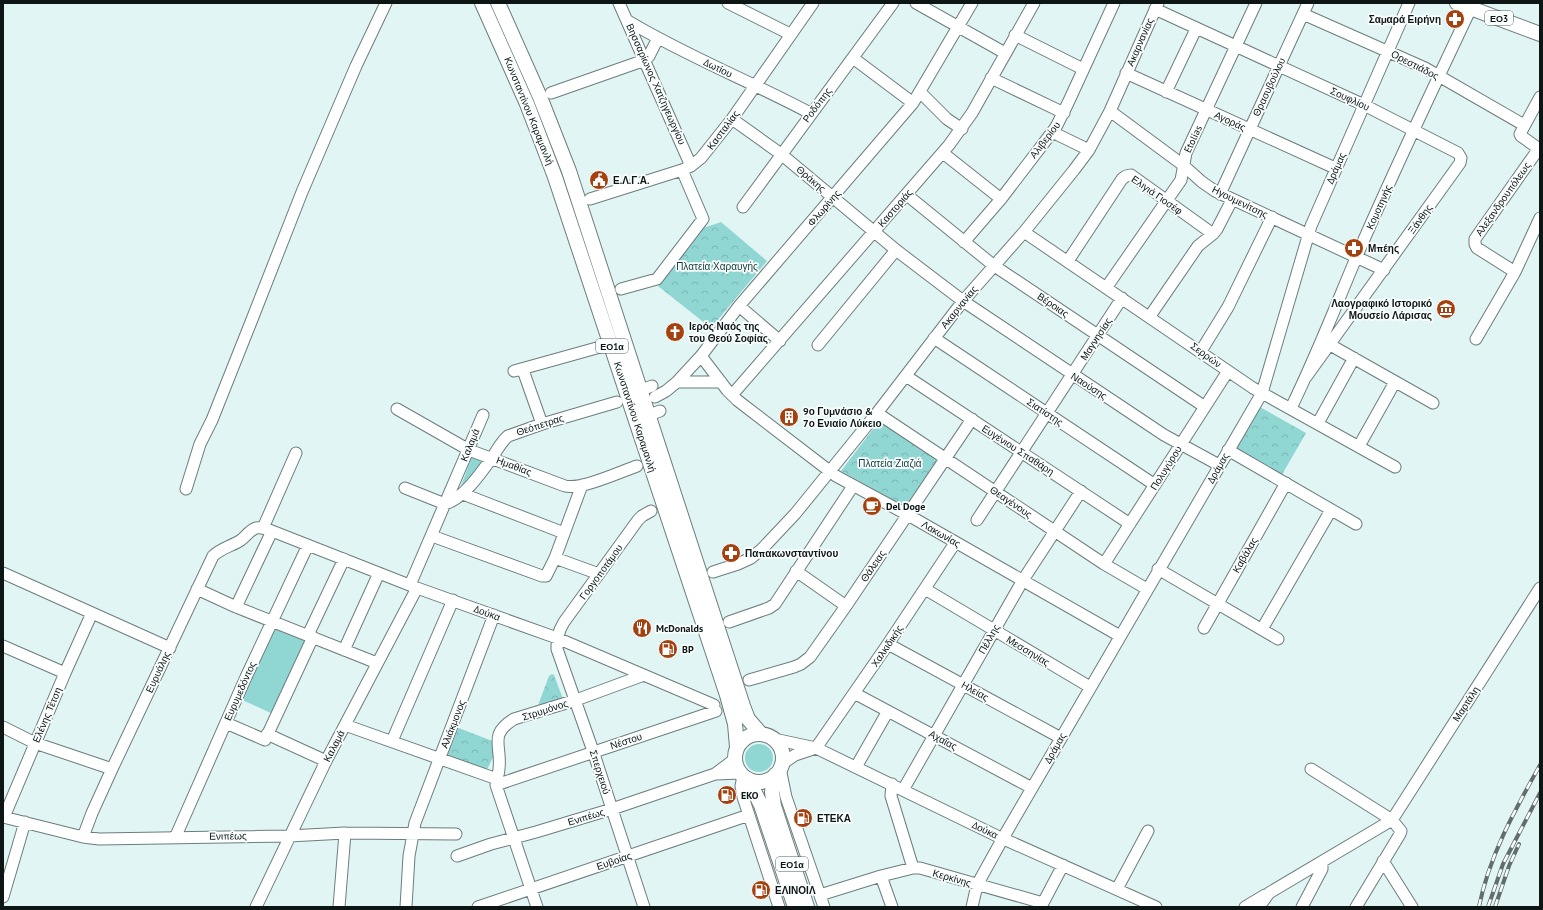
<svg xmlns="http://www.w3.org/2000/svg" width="1543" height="910" viewBox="0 0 1543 910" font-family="'PT Sans',sans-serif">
<defs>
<pattern id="park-crowns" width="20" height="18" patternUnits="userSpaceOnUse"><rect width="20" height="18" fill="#90d6d3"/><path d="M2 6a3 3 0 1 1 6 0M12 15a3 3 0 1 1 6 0" fill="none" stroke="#7bb7b4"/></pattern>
</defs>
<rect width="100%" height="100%" fill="#e1f5f4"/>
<path fill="#90d6d3" d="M472 456 484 460 483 462 465 484 461 486Z
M271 628 307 642 273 714 240 699Z
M745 758a14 14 0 1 1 28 0a14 14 0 1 1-28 0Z"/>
<path fill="url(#park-crowns)" d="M721 222 767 261 711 328 658 286 700 229Z
M1260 407 1306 433 1280 478 1234 451Z
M880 420 939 458 907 508 841 471Z
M552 674 554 675 563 699 537 708 549 676Z
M456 727 495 742V753L486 772 444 756Z"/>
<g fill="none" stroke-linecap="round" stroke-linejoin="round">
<g stroke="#6b7d7c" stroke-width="13">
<path id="minor" d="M619 3 691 166
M728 3 790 34
M916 3 1005 53
M1155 9 1364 105 1458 153 1461 158 1460 163 1306 377
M1303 14 1425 68 1524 125
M628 21C686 56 750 81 810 113
M1015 35 1083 69
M853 58 913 103
M1126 73 1335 168
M991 78 1064 113
M920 92 947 119 962 129
M1166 92 1196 29
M551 93 645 60 649 56 658 38
M1110 111 1183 165 1202 182 1215 191 1384 270
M732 119 781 154 896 250 963 301 1164 435 1219 465
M1052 132 1089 150
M943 153 1001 199
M1220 194 1308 3
M907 195 993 265 1205 407
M590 199 682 170 691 166 701 158 732 119 813 3
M743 207 893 3
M1024 232 1253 388 1395 467
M964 242 1001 199 1056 127 1068 103 1114 3
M1068 261 1122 179 1126 176 1131 175 1213 234
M1515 272 1477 248 1475 244V239L1537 151 1535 146 1521 136 1520 134 1540 97
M1106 288 1181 180 1186 153 1256 3
M621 289 657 279 703 219 682 170
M739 306 780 341
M1150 316 1198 246 1213 234 1217 229 1232 200
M934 338 1155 485
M1476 339 1515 272 1540 218
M1325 342 1433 403
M818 345 896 250
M1201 351 1228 307 1272 217
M701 356 727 390 737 400 836 476 908 515 1120 636
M514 371 611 344
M524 373 542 424
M906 376 1130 524
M677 382H721
M641 390 652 386
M732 395 949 145 972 113 1034 3
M655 397 666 391 677 382 701 356 739 306 913 103 972 3
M1291 408C1315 359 1335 308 1356 258 1392 174 1432 91 1471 8
M397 409 469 450 565 486C581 490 620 472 637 466
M877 413 1104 564 1147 589
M649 415 660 411
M1318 423 1354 358
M1359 446 1395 382
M1228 450 1356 524
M405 488 445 504C463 499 481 473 491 459 497 451 500 443 508 436L542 424 617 402
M186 489 200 444 212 420 251 322 302 192 356 66 386 3
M463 494 564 533
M977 520 1122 298
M263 528 296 453
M432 536 542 576H546L555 558 582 485
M555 558 599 574
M1104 564 1228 371
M1158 569 1278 639
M796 571 846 606
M713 572 738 564 751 558 762 549 795 514 877 413 963 301 1024 232 1074 170 1089 150 1110 111 1158 3
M3 573 170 648
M410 585 483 415
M197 589 236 607 377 663
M925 589 1090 687
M236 607 272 531
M729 622 769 608 775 604 853 486
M1204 628 1286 483
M1262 629 1331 510
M308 635 344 559
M888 644 1061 738
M3 646 65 673
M344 650 379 573
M749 680 794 667 801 664 810 657 846 606 972 419
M854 693 1032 788
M226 723 265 740 313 637
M345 725 497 779
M3 727 35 743 112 769
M267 734 326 761
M774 739 816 748 997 836 1156 907
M392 741 453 600
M816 748 888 644 955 543
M782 764 795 755 816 748
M856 767 888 711
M780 768 786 797 824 907
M1311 769 1392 820 1401 831 1400 834 1356 907
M716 774 740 773
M743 776 741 786 743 797 779 907
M892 784 891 796 913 868
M496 785C496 779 499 774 499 769 502 745 488 735 514 719L576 700 644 675
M903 790 1023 580 1081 491
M3 817 83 837 99 839 289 836 345 833 456 834
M4 817 65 673 92 613
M83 837 92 813 112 769 213 556C221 548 232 546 241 540 246 536 250 530 256 528 262 527 267 529 272 531L417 588 557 638 714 705
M175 838 246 677 308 545
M457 856 491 844 536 832 612 809 715 774 735 759
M1383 861 1412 907
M881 876 892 907
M1117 889 1148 831
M820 895 881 876 913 868H920L1043 903 1063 865
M3 897 25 822
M256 907 326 761 417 588
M339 907 345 833
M406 907 409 856 415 823 494 615
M478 907 749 815
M537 907 496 785 716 711
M644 907 593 751 557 649C557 638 558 632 564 622L638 520 642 516 651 511
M972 907 977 885 1003 838 1262 393 1311 226 1409 3
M1245 907 1265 895
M1259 907 1269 893 1392 820 1540 588
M1302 907 1322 869V862"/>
</g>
<g stroke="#6b7d7c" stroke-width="16">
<path id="major" d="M482 3 527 104 555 177 727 695 735 724 737 747
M498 3 540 97 569 171 743 706 748 719 761 734
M1457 3 1540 34
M735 758a24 24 0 1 1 48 0a24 24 0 1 1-48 0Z
M775 775 772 792 774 806 807 907
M748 779 761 805 795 907"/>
</g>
<use href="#minor" stroke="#fff" stroke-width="11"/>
<use href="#major" stroke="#fff" stroke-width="14"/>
<g stroke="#616e6d" stroke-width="4">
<path id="rail" d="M1479 907C1489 856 1515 810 1540 765
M1488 907 1503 864 1540 793
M1495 907 1509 866 1519 844"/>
</g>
<use href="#rail" stroke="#fafefe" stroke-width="2.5" stroke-dasharray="8" stroke-linecap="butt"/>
</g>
<defs>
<g id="pharmacy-disc" transform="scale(1)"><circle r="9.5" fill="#a5410e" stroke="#fafefe"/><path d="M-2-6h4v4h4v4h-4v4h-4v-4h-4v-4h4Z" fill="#fff"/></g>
<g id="civic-disc" transform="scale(1)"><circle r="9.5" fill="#a5410e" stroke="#fafefe"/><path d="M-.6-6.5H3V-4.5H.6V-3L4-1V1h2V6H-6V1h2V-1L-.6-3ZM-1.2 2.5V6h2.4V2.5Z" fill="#fff"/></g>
<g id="museum-disc" transform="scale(1)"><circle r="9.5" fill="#a5410e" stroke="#fafefe"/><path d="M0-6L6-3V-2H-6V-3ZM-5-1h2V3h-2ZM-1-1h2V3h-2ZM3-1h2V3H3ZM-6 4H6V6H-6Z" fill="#fff"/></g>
<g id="church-disc" transform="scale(1)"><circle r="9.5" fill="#a5410e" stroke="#fafefe"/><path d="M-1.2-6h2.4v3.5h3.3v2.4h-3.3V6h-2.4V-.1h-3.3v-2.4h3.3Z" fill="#fff"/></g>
<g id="building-disc" transform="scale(1)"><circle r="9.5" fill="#a5410e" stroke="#fafefe"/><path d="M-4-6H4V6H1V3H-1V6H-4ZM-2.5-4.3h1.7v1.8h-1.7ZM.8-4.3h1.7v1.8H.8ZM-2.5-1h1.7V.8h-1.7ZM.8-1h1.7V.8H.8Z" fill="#fff"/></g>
<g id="cafe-disc" transform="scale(1)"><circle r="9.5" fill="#a5410e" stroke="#fafefe"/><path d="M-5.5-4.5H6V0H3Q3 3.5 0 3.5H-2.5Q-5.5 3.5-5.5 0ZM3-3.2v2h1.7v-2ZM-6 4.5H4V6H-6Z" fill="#fff"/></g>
<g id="restaurant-disc" transform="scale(1)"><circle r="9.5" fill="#a5410e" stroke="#fafefe"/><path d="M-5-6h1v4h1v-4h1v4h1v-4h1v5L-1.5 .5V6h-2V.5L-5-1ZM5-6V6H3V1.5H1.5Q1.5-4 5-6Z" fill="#fff"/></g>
<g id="fuel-disc" transform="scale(1)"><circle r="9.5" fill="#a5410e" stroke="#fafefe"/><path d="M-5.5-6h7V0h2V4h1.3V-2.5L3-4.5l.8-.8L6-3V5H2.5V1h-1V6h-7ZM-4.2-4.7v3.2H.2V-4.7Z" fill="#fff"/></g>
</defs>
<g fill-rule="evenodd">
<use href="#pharmacy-disc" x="1455" y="19"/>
<use href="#civic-disc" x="599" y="180"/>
<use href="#pharmacy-disc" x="1354" y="248"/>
<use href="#museum-disc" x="1446" y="309"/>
<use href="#church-disc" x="675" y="332"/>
<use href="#building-disc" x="789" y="417"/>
<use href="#cafe-disc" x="872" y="506"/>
<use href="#pharmacy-disc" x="731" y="553"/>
<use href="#restaurant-disc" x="642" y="628"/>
<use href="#fuel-disc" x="668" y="649"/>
<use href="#fuel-disc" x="727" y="795"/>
<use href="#fuel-disc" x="803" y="818"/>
<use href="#fuel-disc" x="761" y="890"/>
</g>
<g text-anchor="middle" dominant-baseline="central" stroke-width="3.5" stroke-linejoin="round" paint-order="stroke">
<g fill="#fafefe" stroke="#555b5b" stroke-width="1">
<rect x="1485" y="11" width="28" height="14" rx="3"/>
<rect x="596" y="339" width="32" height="14" rx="3"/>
<rect x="776" y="857" width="32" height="14" rx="3"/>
</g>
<g font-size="9" font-weight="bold" fill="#0e1515">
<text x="1499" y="18">ΕΟ3</text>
<text x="612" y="346">ΕΟ1α</text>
<text x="792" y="864">ΕΟ1α</text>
</g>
<g font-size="10" font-weight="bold" fill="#0e1515" stroke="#fafefe" text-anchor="start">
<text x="1441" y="19" text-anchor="end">Σαμαρά Ειρήνη</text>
<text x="613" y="180">Ε.Λ.Γ.Α.</text>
<text x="1368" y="248">Μπέης</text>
<text x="1432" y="303" text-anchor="end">Λαογραφικό Ιστορικό<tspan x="1432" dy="12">Μουσείο Λάρισας</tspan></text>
<text x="689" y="326">Ιερός Ναός της<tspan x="689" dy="12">του Θεού Σοφίας</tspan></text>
<text x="803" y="411">9ο Γυμνάσιο &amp;<tspan x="803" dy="12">7ο Ενιαίο Λύκειο</tspan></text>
<text x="886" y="506">Del Doge</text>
<text x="745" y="553">Παπακωνσταντίνου</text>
<text x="656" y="628">McDonalds</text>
<text x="682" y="649">BP</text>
<text x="741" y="795">EKO</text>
<text x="817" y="818">ΕΤΕΚΑ</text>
<text x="775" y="890">ΕΛΙΝΟΙΛ</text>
</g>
<g font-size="10" fill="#0e1515" stroke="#fafefe">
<text transform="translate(1140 42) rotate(-66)">Ακαρνανίας</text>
<text transform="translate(1415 65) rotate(27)">Ορεστιάδος</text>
<text transform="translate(718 68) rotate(26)">Δωτίου</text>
<text transform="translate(656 84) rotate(66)">Βησσαρίωνος Χατζηγεωργίου</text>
<text transform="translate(1269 87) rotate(-65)">Θρασυβούλου</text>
<text transform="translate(1350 99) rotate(25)">Σουφλίου</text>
<text transform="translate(817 105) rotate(-53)">Ροδόπης</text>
<text transform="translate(529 111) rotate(68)">Κωνσταντίνου Καραμανλή</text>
<text transform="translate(1230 121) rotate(25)">Αγοράς</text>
<text transform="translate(723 130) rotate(-53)">Κασταλίας</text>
<text transform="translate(1193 139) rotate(-65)">Etolias</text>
<text transform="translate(1045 140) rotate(-53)">Αλιβερίου</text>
<text transform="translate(1336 168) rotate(-66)">Δράμας</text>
<text transform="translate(811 179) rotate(40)">Θράκης</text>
<text transform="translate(1157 195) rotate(35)">Ελιγιά Γιοσέφ</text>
<text transform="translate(1503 199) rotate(-55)">Αλεξανδρουπόλεως</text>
<text transform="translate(1240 202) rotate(26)">Ηγουμενίτσης</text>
<text transform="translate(1379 207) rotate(-66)">Κομοτηνής</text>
<text transform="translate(824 208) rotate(-49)">Φλωρίνης</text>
<text transform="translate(895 208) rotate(-49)">Καστοριάς</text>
<text transform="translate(1420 219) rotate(-54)">Ξάνθης</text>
<text transform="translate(1053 305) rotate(34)">Βέροιας</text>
<text transform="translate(959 307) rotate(-51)">Ακαρνανίας</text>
<text transform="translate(1096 339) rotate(-57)">Μαγνησίας</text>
<text transform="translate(1206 355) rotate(36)">Σερρών</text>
<text transform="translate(1089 386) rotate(33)">Ναούσης</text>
<text transform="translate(1045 412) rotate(34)">Σιατίστης</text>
<text transform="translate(635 417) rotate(72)">Κωνσταντίνου Καραμανλή</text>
<text transform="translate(540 425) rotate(-18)">Θεόπετρας</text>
<text transform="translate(470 445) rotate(-68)">Καλαμά</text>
<text transform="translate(1018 450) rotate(33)">Ευγένιου Σπαθάρη</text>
<text transform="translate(514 466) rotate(21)">Ημαθίας</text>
<text transform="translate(1166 468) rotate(-58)">Πολυγύρου</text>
<text transform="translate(1218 468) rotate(-60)">Δράμας</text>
<text transform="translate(1011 502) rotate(34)">Θεαγένους</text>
<text transform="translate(941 534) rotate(30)">Λακωνίας</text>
<text transform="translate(1245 555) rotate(-60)">Καβάλας</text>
<text transform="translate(873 566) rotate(-56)">Θάλειας</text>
<text transform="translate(601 572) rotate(-54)">Γοργοποτάμου</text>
<text transform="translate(487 613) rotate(20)">Δούκα</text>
<text transform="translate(989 639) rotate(-60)">Πέλλης</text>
<text transform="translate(887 646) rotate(-56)">Χαλκιδικής</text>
<text transform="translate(1028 651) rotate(31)">Μεσσηνίας</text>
<text transform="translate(158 672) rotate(-65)">Ευρυάλης</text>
<text transform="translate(240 691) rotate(-66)">Ευρυμεδόντος</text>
<text transform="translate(975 691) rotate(29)">Ηλείας</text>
<text transform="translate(1466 704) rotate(-57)">Μαρτάλη</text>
<text transform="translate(545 710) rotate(-18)">Στρυμόνος</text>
<text transform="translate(47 715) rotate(-67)">Ελένης Τέτση</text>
<text transform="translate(453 724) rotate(-69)">Αλιάκμονος</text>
<text transform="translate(943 740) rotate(28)">Αχαΐας</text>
<text transform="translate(626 741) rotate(-18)">Νέστου</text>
<text transform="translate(334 746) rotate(-63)">Καλαμά</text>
<text transform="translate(1055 748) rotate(-60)">Δράμας</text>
<text transform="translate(600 772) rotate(72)">Σπερχειού</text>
<text transform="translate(586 817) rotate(-17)">Ενιπέως</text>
<text transform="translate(985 830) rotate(26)">Δούκα</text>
<text transform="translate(228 836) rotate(-1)">Ενιπέως</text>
<text transform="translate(614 861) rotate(-19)">Ευβοίας</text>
<text transform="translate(952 878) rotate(16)">Κερκίνης</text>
</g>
<g font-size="10" fill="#103837" stroke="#fafefe">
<text x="717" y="266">Πλατεία Χαραυγής</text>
<text x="890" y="463">Πλατεία Ζιαζιά</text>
</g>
</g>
<rect width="1543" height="910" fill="none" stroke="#0e1515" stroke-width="8"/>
</svg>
